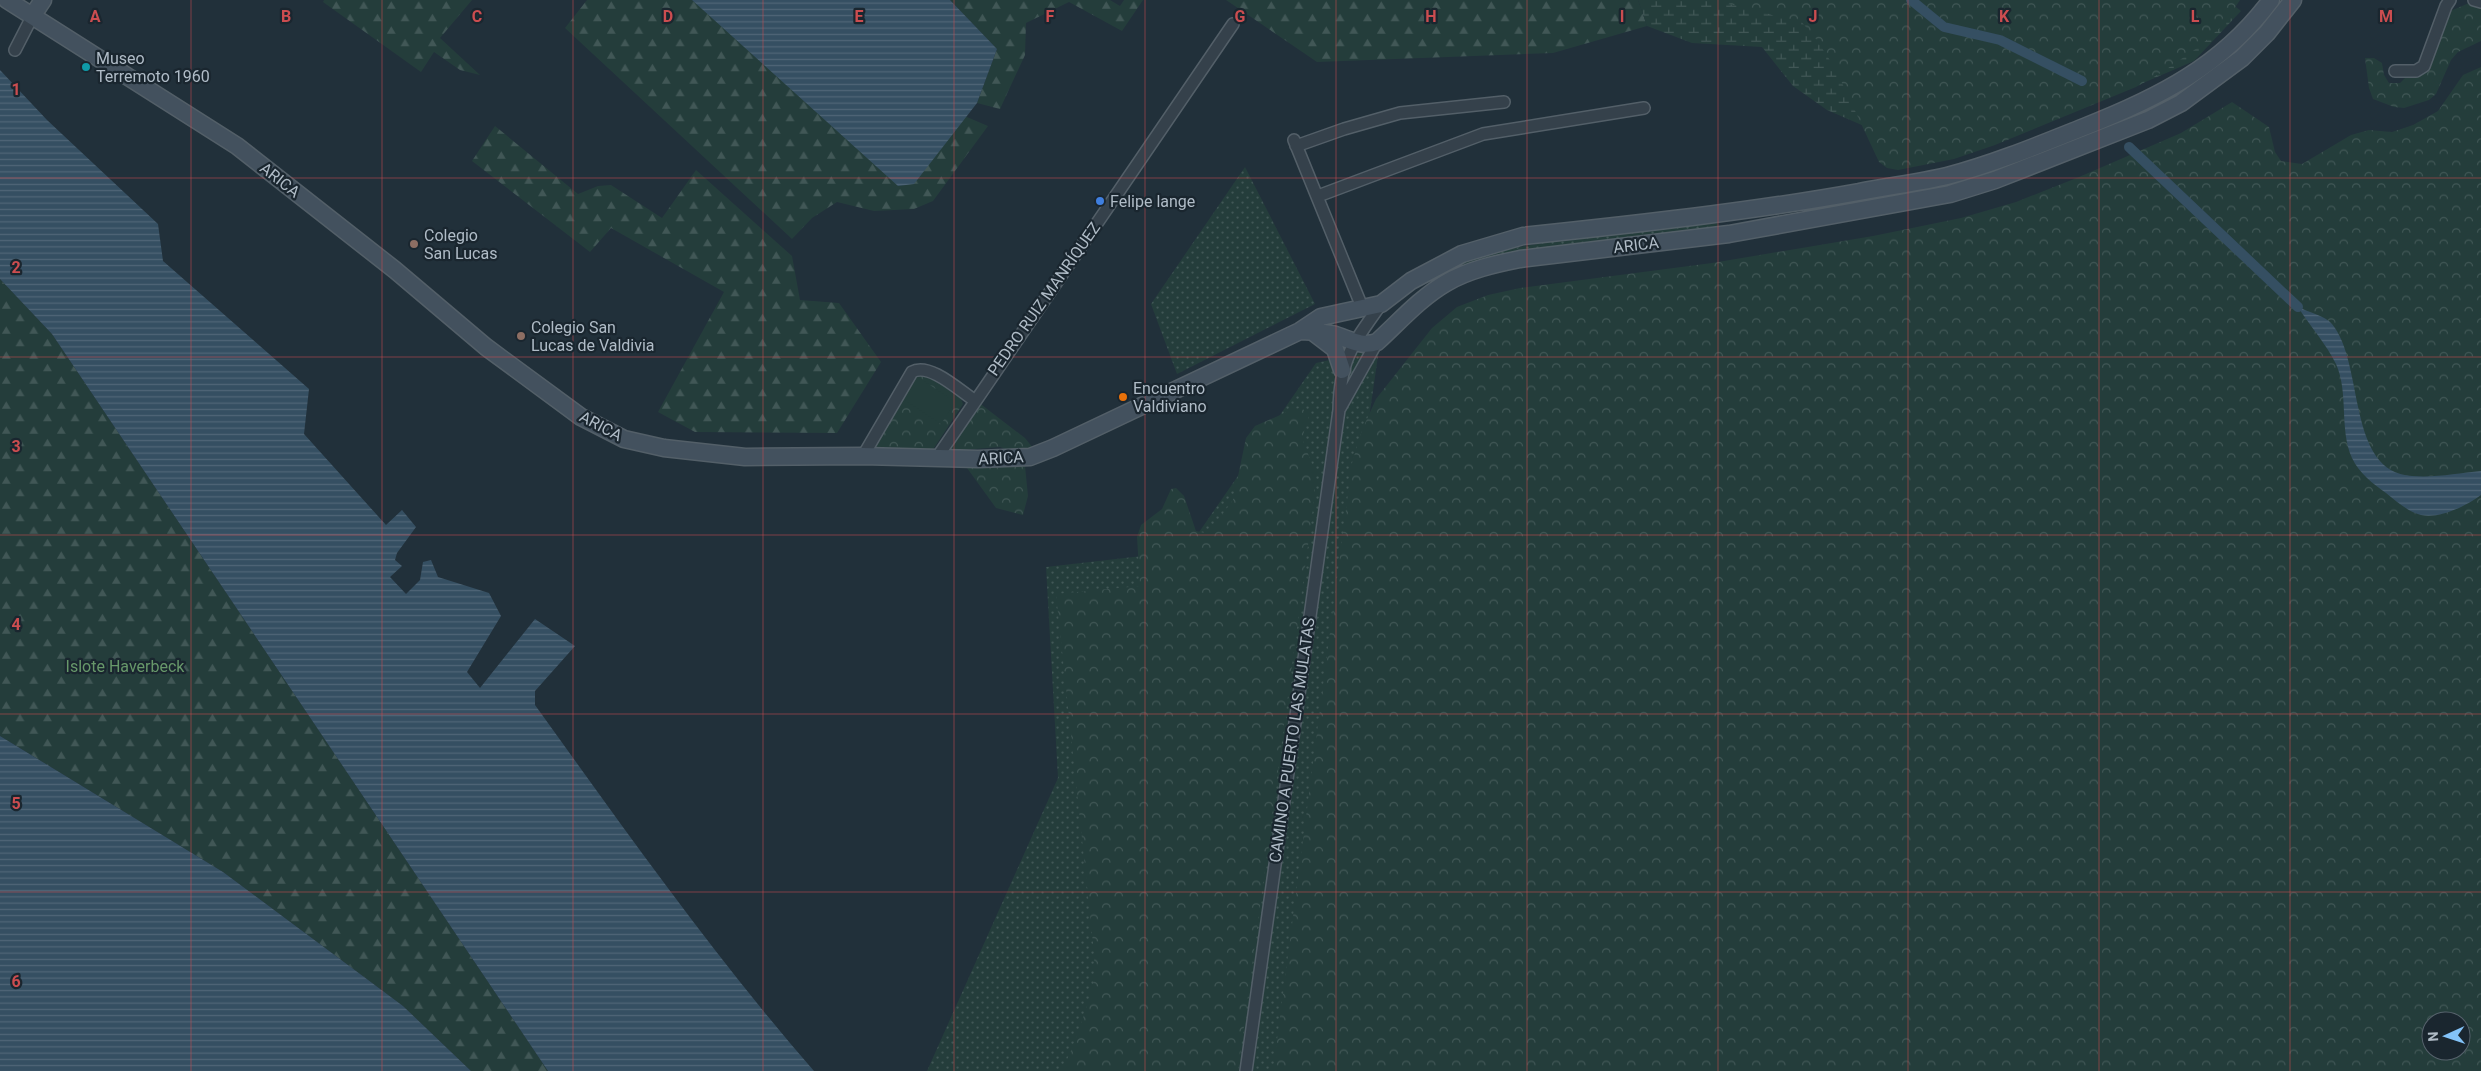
<svg xmlns="http://www.w3.org/2000/svg" width="2481" height="1071" viewBox="0 0 2481 1071" font-family="Roboto,sans-serif">
<defs>
<pattern id="grass-dots" width="8" height="8" patternUnits="userSpaceOnUse" patternTransform="scale(1.25)"><rect width="8" height="8" fill="#243d3b"/><path d="M2 2h.1M6 6h.1" fill="none" stroke="#415756" stroke-width="1.8" stroke-linecap="round"/></pattern>
<pattern id="forest-firs" width="22" height="20" patternUnits="userSpaceOnUse" patternTransform="scale(1.25)"><rect width="22" height="20" fill="#243d3b"/><path d="M5 1l3.5 6h-7zM16 11l3.5 6h-7z" fill="#415756"/></pattern>
<pattern id="wetland-marsh" width="20" height="14" patternUnits="userSpaceOnUse" patternTransform="scale(1.25)"><rect width="20" height="14" fill="#243d3b"/><path d="M1 5h8M5 5V1M11 12h8M15 12V8" fill="none" stroke="#415756"/></pattern>
<pattern id="park-crowns" width="20" height="18" patternUnits="userSpaceOnUse" patternTransform="scale(1.25)"><rect width="20" height="18" fill="#243d3b"/><path d="M2 6a3 3 0 1 1 6 0M12 15a3 3 0 1 1 6 0" fill="none" stroke="#415756"/></pattern>
<pattern id="water-rules" width="6" height="5" patternUnits="userSpaceOnUse" patternTransform="scale(1.25)"><rect width="6" height="5" fill="#354f62"/><path d="M0 2.5h6" fill="none" stroke="#506677"/></pattern>
</defs>
<rect width="100%" height="100%" fill="#21303a"/>
<path fill="url(#grass-dots)" d="M1245 167 1315 304 1177 374 1151 304Z
M1718 223 1719 228 1456 269 1455 267 1457 264C1540 235 1631 234 1718 223Z
M1379 349 1322 743 1288 1071H927L1058 778 1046 567 1186 551 1316 363Z"/>
<path fill="url(#forest-firs)" d="M324 0H472L440 38 480 75 460 70 434 52 421 72 323 2Z
M587 0H692L988 126 933 201 914 209 874 211 837 202 812 218 792 239 565 28Z
M950 0H1110L1120 6 1124 0H1143L1122 31 1069 2 1026 23 1025 55 1000 109 977 103 997 49Z
M1226 0H1638L1647 26 1553 53 1317 62Z
M495 126 578 194 598 186 611 185 662 218 696 170 792 256 800 300 839 303 881 362 837 433 695 432 658 412 724 292 611 228 590 252 472 161Z
M0 279 52 334 548 1071H471L403 1006 223 872 0 736Z"/>
<path fill="url(#wetland-marsh)" d="M1638 0H2227L2241 11 2194 61 2127 90 1864 126 1827 110 1793 86 1762 47 1692 43 1647 26Z"/>
<path fill="url(#park-crowns)" fill-rule="evenodd" d="M1702 0H2240L2224 24 2200 46 2164 71 2136 87 1995 145 1954 159 1898 170 1887 168 1879 162 1835 68 1816 39 1800 20 1779 18 1753 8Z
M2469 3 2481 7V41L2458 52 2451 60 2436 94 2429 100 2404 108 2394 107 2373 99 2369 88 2365 58H2374L2382 63 2384 75 2389 83H2400L2407 76C2415 77 2421 76 2427 70L2448 12Z
M2481 67V1071H1273L1352 463 1362 430 1376 399 1432 328 1457 307 1488 295 1520 288 1712 263 1873 236 1961 218 2016 202 2079 177 2181 133 2232 102 2269 127 2275 152 2281 161 2302 164 2351 135 2369 130 2392 132 2413 125 2438 111 2463 75ZM2431 1021H2461V1051H2431Z
M925 373 961 399 963 404 932 451 877 449 875 443 915 375Z
M978 402 1025 438 1033 448 1010 451 1000 447 950 451 949 444Z
M1302 408 1309 416 1302 438 1315 472V493L1238 1071H1060C1069 1064 1092 993 1094 979 1095 970 1094 961 1094 952L1056 594 1140 586 1137 537 1141 525 1162 509 1171 489 1176 488 1184 496 1196 531 1205 533 1215 524 1233 500 1246 438 1255 426 1294 409Z
M1022 463 1025 466 1028 496 1023 515 996 508 967 468 970 465Z"/>
<path fill="#243d3b" d="M918 377 955 402 941 424 903 399Z"/>
<path fill="url(#water-rules)" d="M692 0H950L997 49 977 103 914 184 898 186Z
M0 70 47 120 158 224 163 261 309 389 304 434 386 525 402 510 416 527 397 553 395 560 402 566 390 577 406 594 420 580 423 562 431 560 438 577 489 593 501 616 467 672 480 688 535 619 575 646 535 691V705C625 830 713 955 814 1071H548L52 334 0 279Z
M2298 307C2308 312 2326 316 2332 324 2365 364 2346 472 2412 476 2435 478 2459 473 2481 471V495C2466 506 2440 519 2421 515 2408 512 2396 501 2386 493 2373 484 2359 473 2352 458 2339 429 2349 393 2336 364 2327 345 2310 326 2298 307Z
M0 736 223 872 403 1006 471 1071H0Z"/>
<g fill="none" stroke-linecap="round" stroke-linejoin="round">
<path stroke="#354f62" stroke-width="10" d="M1911 0 1944 27 2000 40 2082 81
M2129 147 2298 307"/>
<g stroke="#535f68" stroke-width="14">
<path id="street" d="M2474 0 2481 2
M15 50 33 15
M2395 71H2416L2424 66 2446 6 2450 0
M1294 140 1362 307
M1296 146 1344 129 1400 113 1504 102
M1318 196 1483 134 1644 108
M1340 408 1377 342
M863 456 912 372C929 362 959 390 974 400
M936 459 1233 24
M1246 1071 1339 410C1340 358 1353 344 1381 304"/>
</g>
<g stroke="#535f68" stroke-width="19">
<path id="secondary" d="M7 0 237 146 395 270 486 347 581 417 624 439 664 448 745 457 863 456 978 459 1030 457 1053 448 1300 331 1321 317 1381 304 1411 281 1462 254 1523 236C1636 224 1748 212 1859 192 1888 186 1918 183 1947 176 1993 164 2039 145 2084 127 2158 98 2222 66 2271 0
M33 15 43 0
M1300 331C1310 331 1321 332 1332 334 1348 338 1360 348 1377 342 1399 322 1420 298 1446 283 1468 270 1495 264 1520 259L1729 234 1950 194 1995 180 2148 120 2181 103 2242 58 2267 33 2293 0
M1314 333 1335 349 1342 370"/>
</g>
<use href="#street" stroke="#35414b" stroke-width="11"/>
<use href="#secondary" stroke="#43515e" stroke-width="16"/>
</g>
<path fill="none" stroke="#cc4d50" stroke-width="1" stroke-opacity="0.55" d="M191 0V1071M382 0V1071M573 0V1071M763 0V1071M954 0V1071M1145 0V1071M1336 0V1071M1527 0V1071M1718 0V1071M1908 0V1071M2099 0V1071M2290 0V1071M0 178H2481M0 357H2481M0 535H2481M0 714H2481M0 892H2481"/>
<circle fill="#0f9aa8" stroke="#1a262f" stroke-width="2" cx="86" cy="67" r="5"/>
<circle fill="#3f7fe0" stroke="#1a262f" stroke-width="2" cx="1100" cy="201" r="5"/>
<g fill="#8d6e63" stroke="#1a262f" stroke-width="2">
<circle cx="414" cy="244" r="5"/>
<circle cx="521" cy="336" r="5"/>
</g>
<circle fill="#e8710a" stroke="#1a262f" stroke-width="2" cx="1123" cy="397" r="5"/>
<g text-anchor="middle" dominant-baseline="central" stroke-width="4.5" stroke-linejoin="round" paint-order="stroke">
<g font-size="16" fill="#b0bcc7" stroke="#1a262f" text-anchor="start">
<text x="96" y="58">Museo<tspan x="96" dy="18">Terremoto 1960</tspan></text>
<text x="1110" y="201">Felipe lange</text>
<text x="424" y="235">Colegio<tspan x="424" dy="18">San Lucas</tspan></text>
<text x="531" y="327">Colegio San<tspan x="531" dy="18">Lucas de Valdivia</tspan></text>
<text x="1133" y="388">Encuentro<tspan x="1133" dy="18">Valdiviano</tspan></text>
</g>
<g font-size="16" fill="#b0bcc7" stroke="#1a262f">
<text transform="translate(280 180) rotate(38)">ARICA</text>
<text transform="translate(1636 245) rotate(-7)">ARICA</text>
<text transform="translate(1044 299) rotate(-55)">PEDRO RUIZ MANRÍQUEZ</text>
<text transform="translate(601 426) rotate(28)">ARICA</text>
<text transform="translate(1001 458) rotate(-3)">ARICA</text>
<text transform="translate(1292 740) rotate(-82)">CAMINO A PUERTO LAS MULATAS</text>
</g>
<g font-size="16" fill="#67986a" stroke="#1a262f">
<text x="125" y="666">Islote Haverbeck</text>
</g>
</g>
<g font-size="16" text-anchor="middle" font-weight="bold" fill="#cc4d50" stroke="#1a262f" stroke-width="4.5" stroke-linejoin="round" paint-order="stroke">
<text x="95" y="22">A</text>
<text x="286" y="22">B</text>
<text x="477" y="22">C</text>
<text x="668" y="22">D</text>
<text x="859" y="22">E</text>
<text x="1050" y="22">F</text>
<text x="1240" y="22">G</text>
<text x="1431" y="22">H</text>
<text x="1622" y="22">I</text>
<text x="1813" y="22">J</text>
<text x="2004" y="22">K</text>
<text x="2195" y="22">L</text>
<text x="2386" y="22">M</text>
<text x="16" y="95">1</text>
<text x="16" y="273">2</text>
<text x="16" y="452">3</text>
<text x="16" y="630">4</text>
<text x="16" y="809">5</text>
<text x="16" y="987">6</text>
</g>
<g transform="translate(2446 1036) rotate(267)"><circle r="24" fill="#1a262f" stroke="#56626c"/>
<path d="M0-4L9 19L0 12L-9 19Z" fill="#83c3f9"/>
<text y="-8" font-size="14" font-weight="bold" text-anchor="middle" fill="#b0bcc7">N</text>
</g>
</svg>
